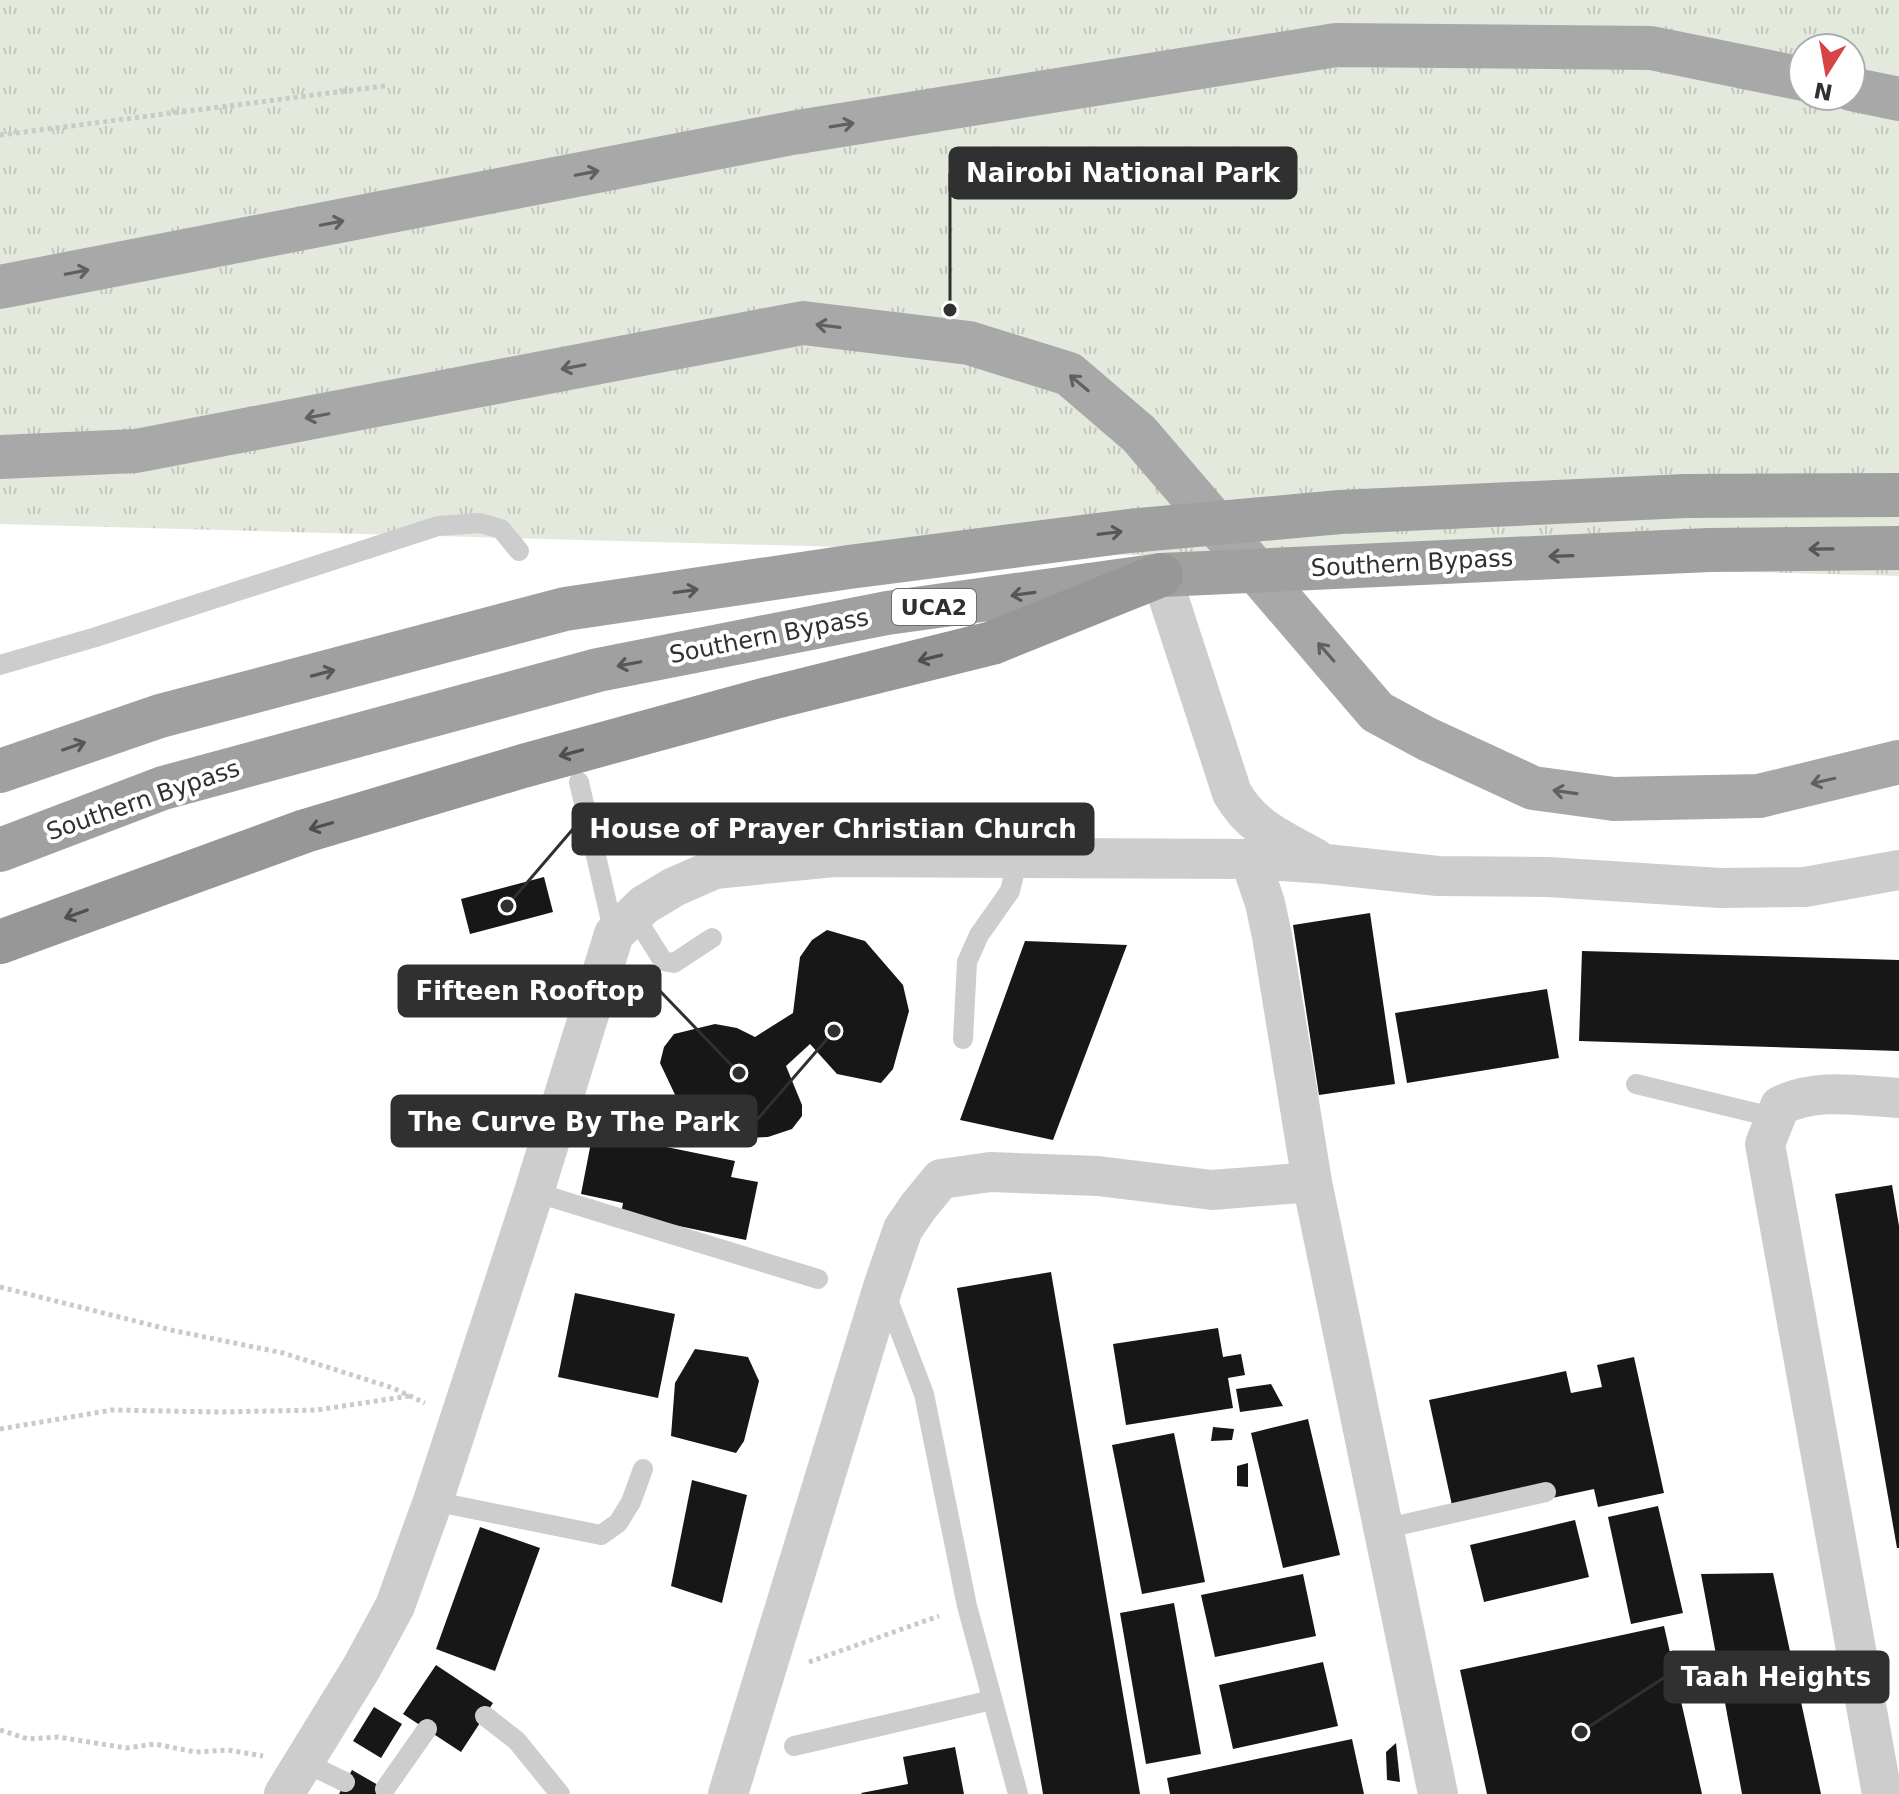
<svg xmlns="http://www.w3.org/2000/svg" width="1899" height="1794" viewBox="0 0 1899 1794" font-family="'DejaVu Sans',sans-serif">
<defs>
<pattern id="grass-tufts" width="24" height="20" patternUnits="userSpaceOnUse" patternTransform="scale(2)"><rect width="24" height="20" fill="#e3e9dd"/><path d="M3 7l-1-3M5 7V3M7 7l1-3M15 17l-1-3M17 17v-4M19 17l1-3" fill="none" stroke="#c3c8be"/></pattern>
</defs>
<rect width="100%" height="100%" fill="#fff"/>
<path fill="url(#grass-tufts)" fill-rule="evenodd" d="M0 0H1899V576L0 524ZM1803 48H1851V96H1803Z"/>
<path fill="#171717" d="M544 877 553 912 470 934 461 899Z
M1370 913 1395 1084 1319 1095 1293 925Z
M827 930 865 941 903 985 909 1011 893 1069 881 1083 837 1074 810 1044 786 1066 802 1105V1116L792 1129 768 1137 738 1138 711 1133 686 1118 660 1063 664 1047 674 1034 715 1024 737 1028 755 1037 793 1013 800 957 812 940Z
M1025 941 1127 945 1053 1140 960 1120Z
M1582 951 1899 960V1051L1579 1041Z
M1547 989 1559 1058 1407 1083 1395 1013Z
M593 1132 735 1161 731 1177 758 1182 746 1240 621 1214 623 1203 581 1194Z
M1892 1185 1899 1226V1548H1897L1835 1194Z
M1051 1272 1140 1794H1043L957 1288Z
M575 1293 675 1314 658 1398 558 1377Z
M1218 1328 1223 1357 1241 1354 1245 1375 1228 1378 1233 1408 1126 1425 1113 1344Z
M695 1349 748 1357 759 1381 744 1441 736 1453 671 1436 675 1383Z
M1634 1357 1664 1493 1598 1507 1594 1489 1455 1519 1429 1400 1566 1371 1571 1393 1602 1387 1597 1365Z
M1271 1384 1283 1406 1240 1412 1236 1389Z
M1308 1419 1340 1555 1283 1568 1251 1433Z
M1213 1427 1234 1429 1232 1440 1211 1441Z
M1174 1433 1205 1582 1142 1594 1112 1445Z
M1248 1463V1487L1237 1486V1466Z
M692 1480 747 1495 722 1603 671 1586Z
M1658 1506 1683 1613 1631 1624 1608 1517Z
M1575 1520 1589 1577 1484 1602 1470 1545Z
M480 1527 540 1548 495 1671 436 1649Z
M1773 1573 1821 1794H1742L1701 1574Z
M1303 1574 1316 1636 1215 1657 1201 1595Z
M1174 1603 1201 1754 1146 1764 1120 1613Z
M1664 1626 1702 1794H1487L1460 1670Z
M1323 1662 1338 1726 1233 1749 1219 1685Z
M436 1665 493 1703 461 1752 403 1714Z
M374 1707 402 1724 381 1758 353 1741Z
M1352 1739 1364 1794H1170L1167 1778Z
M1396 1743 1400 1782 1387 1780 1386 1752Z
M955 1747 964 1794H862L861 1793 908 1784 903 1757Z
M352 1770 385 1789 394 1794H339Z"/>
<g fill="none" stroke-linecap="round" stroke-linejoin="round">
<path stroke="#cacaca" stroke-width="5" stroke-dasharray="4 4" stroke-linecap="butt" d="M0 135 385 86
M0 1287 171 1330 283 1353 393 1388 425 1403
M0 1429 112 1410 220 1412 317 1410 409 1396
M809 1662 939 1616
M0 1730 28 1739 58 1737 126 1748 155 1744 195 1752 228 1750 263 1756"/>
<path stroke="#cdcdcd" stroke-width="20" d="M0 665 96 637 438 526 480 523 501 529 519 551
M579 782 614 934
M634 915 663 961 674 963 712 938
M963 1039 967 962 979 935 1010 891 1018 858
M1636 1084 1776 1118
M534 1192 818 1279
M885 1292 924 1394 967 1606 1018 1794
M433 1501 601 1535 618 1523 631 1502 643 1469
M1383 1529 1546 1492
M485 1716 517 1741 560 1794
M794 1746 992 1700
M304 1762 345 1782
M385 1789 427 1729"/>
<path stroke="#cdcdcd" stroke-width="40" d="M1161 575 1232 793C1252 828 1281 839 1315 858
M1250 859 1265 903 1272 936 1312 1182 1438 1794
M284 1794 362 1667 395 1606 433 1501 534 1192 614 934 644 905 674 887 715 869 834 857 1250 859 1326 864 1438 876 1548 877 1720 888 1805 887 1899 870
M728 1794 883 1287 903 1229 918 1207 941 1179 990 1172 1098 1176 1212 1190 1312 1182
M1882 1794 1765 1144 1780 1106C1816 1087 1860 1096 1899 1098"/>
<path stroke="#a8a8a8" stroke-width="44" d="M1851 89 1899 99
M0 287 792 133 1336 45 1651 48 1803 79
M0 457 136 451 803 323 969 343 1069 374 1139 434 1377 712 1427 739 1533 788 1614 799 1759 796 1899 762"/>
<path stroke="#a0a0a0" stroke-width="44" d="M0 771 160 716 565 609 849 567 1129 531 1340 512 1685 496 1899 495
M0 850 163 788 598 670 887 613 1161 575 1709 550 1899 548"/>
<path stroke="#979797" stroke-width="44" d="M0 942 305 831 523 766 771 698 992 643 1161 575"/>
</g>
<defs><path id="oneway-shaft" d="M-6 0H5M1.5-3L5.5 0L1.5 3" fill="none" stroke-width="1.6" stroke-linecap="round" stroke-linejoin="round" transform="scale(2)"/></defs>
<g stroke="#606060">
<use href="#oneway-shaft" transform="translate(842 125) rotate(-9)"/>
<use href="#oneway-shaft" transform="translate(587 173) rotate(-11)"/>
<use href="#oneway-shaft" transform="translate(332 223) rotate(-11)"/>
<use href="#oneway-shaft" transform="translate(77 272) rotate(-11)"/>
<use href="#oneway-shaft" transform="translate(828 326) rotate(-173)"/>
<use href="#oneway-shaft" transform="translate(573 367) rotate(169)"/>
<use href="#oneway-shaft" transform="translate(1079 383) rotate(-140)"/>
<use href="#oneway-shaft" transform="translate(317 416) rotate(169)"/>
<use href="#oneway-shaft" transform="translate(1326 652) rotate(-131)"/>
<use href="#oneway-shaft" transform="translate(1823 781) rotate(167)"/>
<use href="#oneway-shaft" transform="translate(1565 792) rotate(-172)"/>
</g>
<g stroke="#575757">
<use href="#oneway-shaft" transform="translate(1110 533) rotate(-7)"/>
<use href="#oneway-shaft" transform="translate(1821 549) rotate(179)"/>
<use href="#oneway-shaft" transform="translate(1561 556) rotate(178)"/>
<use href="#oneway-shaft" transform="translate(686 591) rotate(-8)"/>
<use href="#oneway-shaft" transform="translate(1023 594) rotate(172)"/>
<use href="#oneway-shaft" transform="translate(629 664) rotate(169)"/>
<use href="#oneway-shaft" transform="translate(323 673) rotate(-15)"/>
<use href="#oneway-shaft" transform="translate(74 746) rotate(-19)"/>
</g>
<g stroke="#4f4f4f">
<use href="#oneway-shaft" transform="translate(930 658) rotate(166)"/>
<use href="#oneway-shaft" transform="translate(571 753) rotate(165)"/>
<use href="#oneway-shaft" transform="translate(321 826) rotate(164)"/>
<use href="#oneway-shaft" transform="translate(76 914) rotate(160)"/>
</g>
<g text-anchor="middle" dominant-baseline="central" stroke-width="8" stroke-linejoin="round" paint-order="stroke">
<rect fill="#fff" stroke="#6e6e6e" stroke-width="2" x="892" y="589" width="84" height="36" rx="6"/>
<g font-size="22" font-weight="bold" fill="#303030">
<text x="934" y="607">UCA2</text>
</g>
<g font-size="24" fill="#303030" stroke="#fff">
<text transform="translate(1412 563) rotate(-3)">Southern Bypass</text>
<text transform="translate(769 636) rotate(-11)">Southern Bypass</text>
<text transform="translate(143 800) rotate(-19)">Southern Bypass</text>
</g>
</g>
<path fill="none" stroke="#303030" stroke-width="3" d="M950 310L950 173M507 906L573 829M739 1073L660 991M834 1031L756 1121M1581 1732L1665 1677"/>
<g fill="#303030" stroke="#fff" stroke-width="3">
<circle cx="950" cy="310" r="8"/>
<circle cx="507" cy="906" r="8"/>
<circle cx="739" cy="1073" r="8"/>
<circle cx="834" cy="1031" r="8"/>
<circle cx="1581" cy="1732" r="8"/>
</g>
<g fill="#303030" stroke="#303030" stroke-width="3">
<rect x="950" y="148" width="346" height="50" rx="8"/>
<rect x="573" y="804" width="520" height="50" rx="8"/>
<rect x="399" y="966" width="261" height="50" rx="8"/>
<rect x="392" y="1096" width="364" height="50" rx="8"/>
<rect x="1665" y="1652" width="223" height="50" rx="8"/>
</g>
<g font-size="26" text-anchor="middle" font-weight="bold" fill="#fff">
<text x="1123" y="182">Nairobi National Park</text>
<text x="833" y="838">House of Prayer Christian Church</text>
<text x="530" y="1000">Fifteen Rooftop</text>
<text x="574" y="1131">The Curve By The Park</text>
<text x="1776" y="1686">Taah Heights</text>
</g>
<g transform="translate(1827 72) rotate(191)"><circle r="38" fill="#ffffff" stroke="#acacac" stroke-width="2"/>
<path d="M0-6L14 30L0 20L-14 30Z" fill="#d54548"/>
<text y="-12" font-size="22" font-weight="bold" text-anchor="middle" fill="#303030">N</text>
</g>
</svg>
